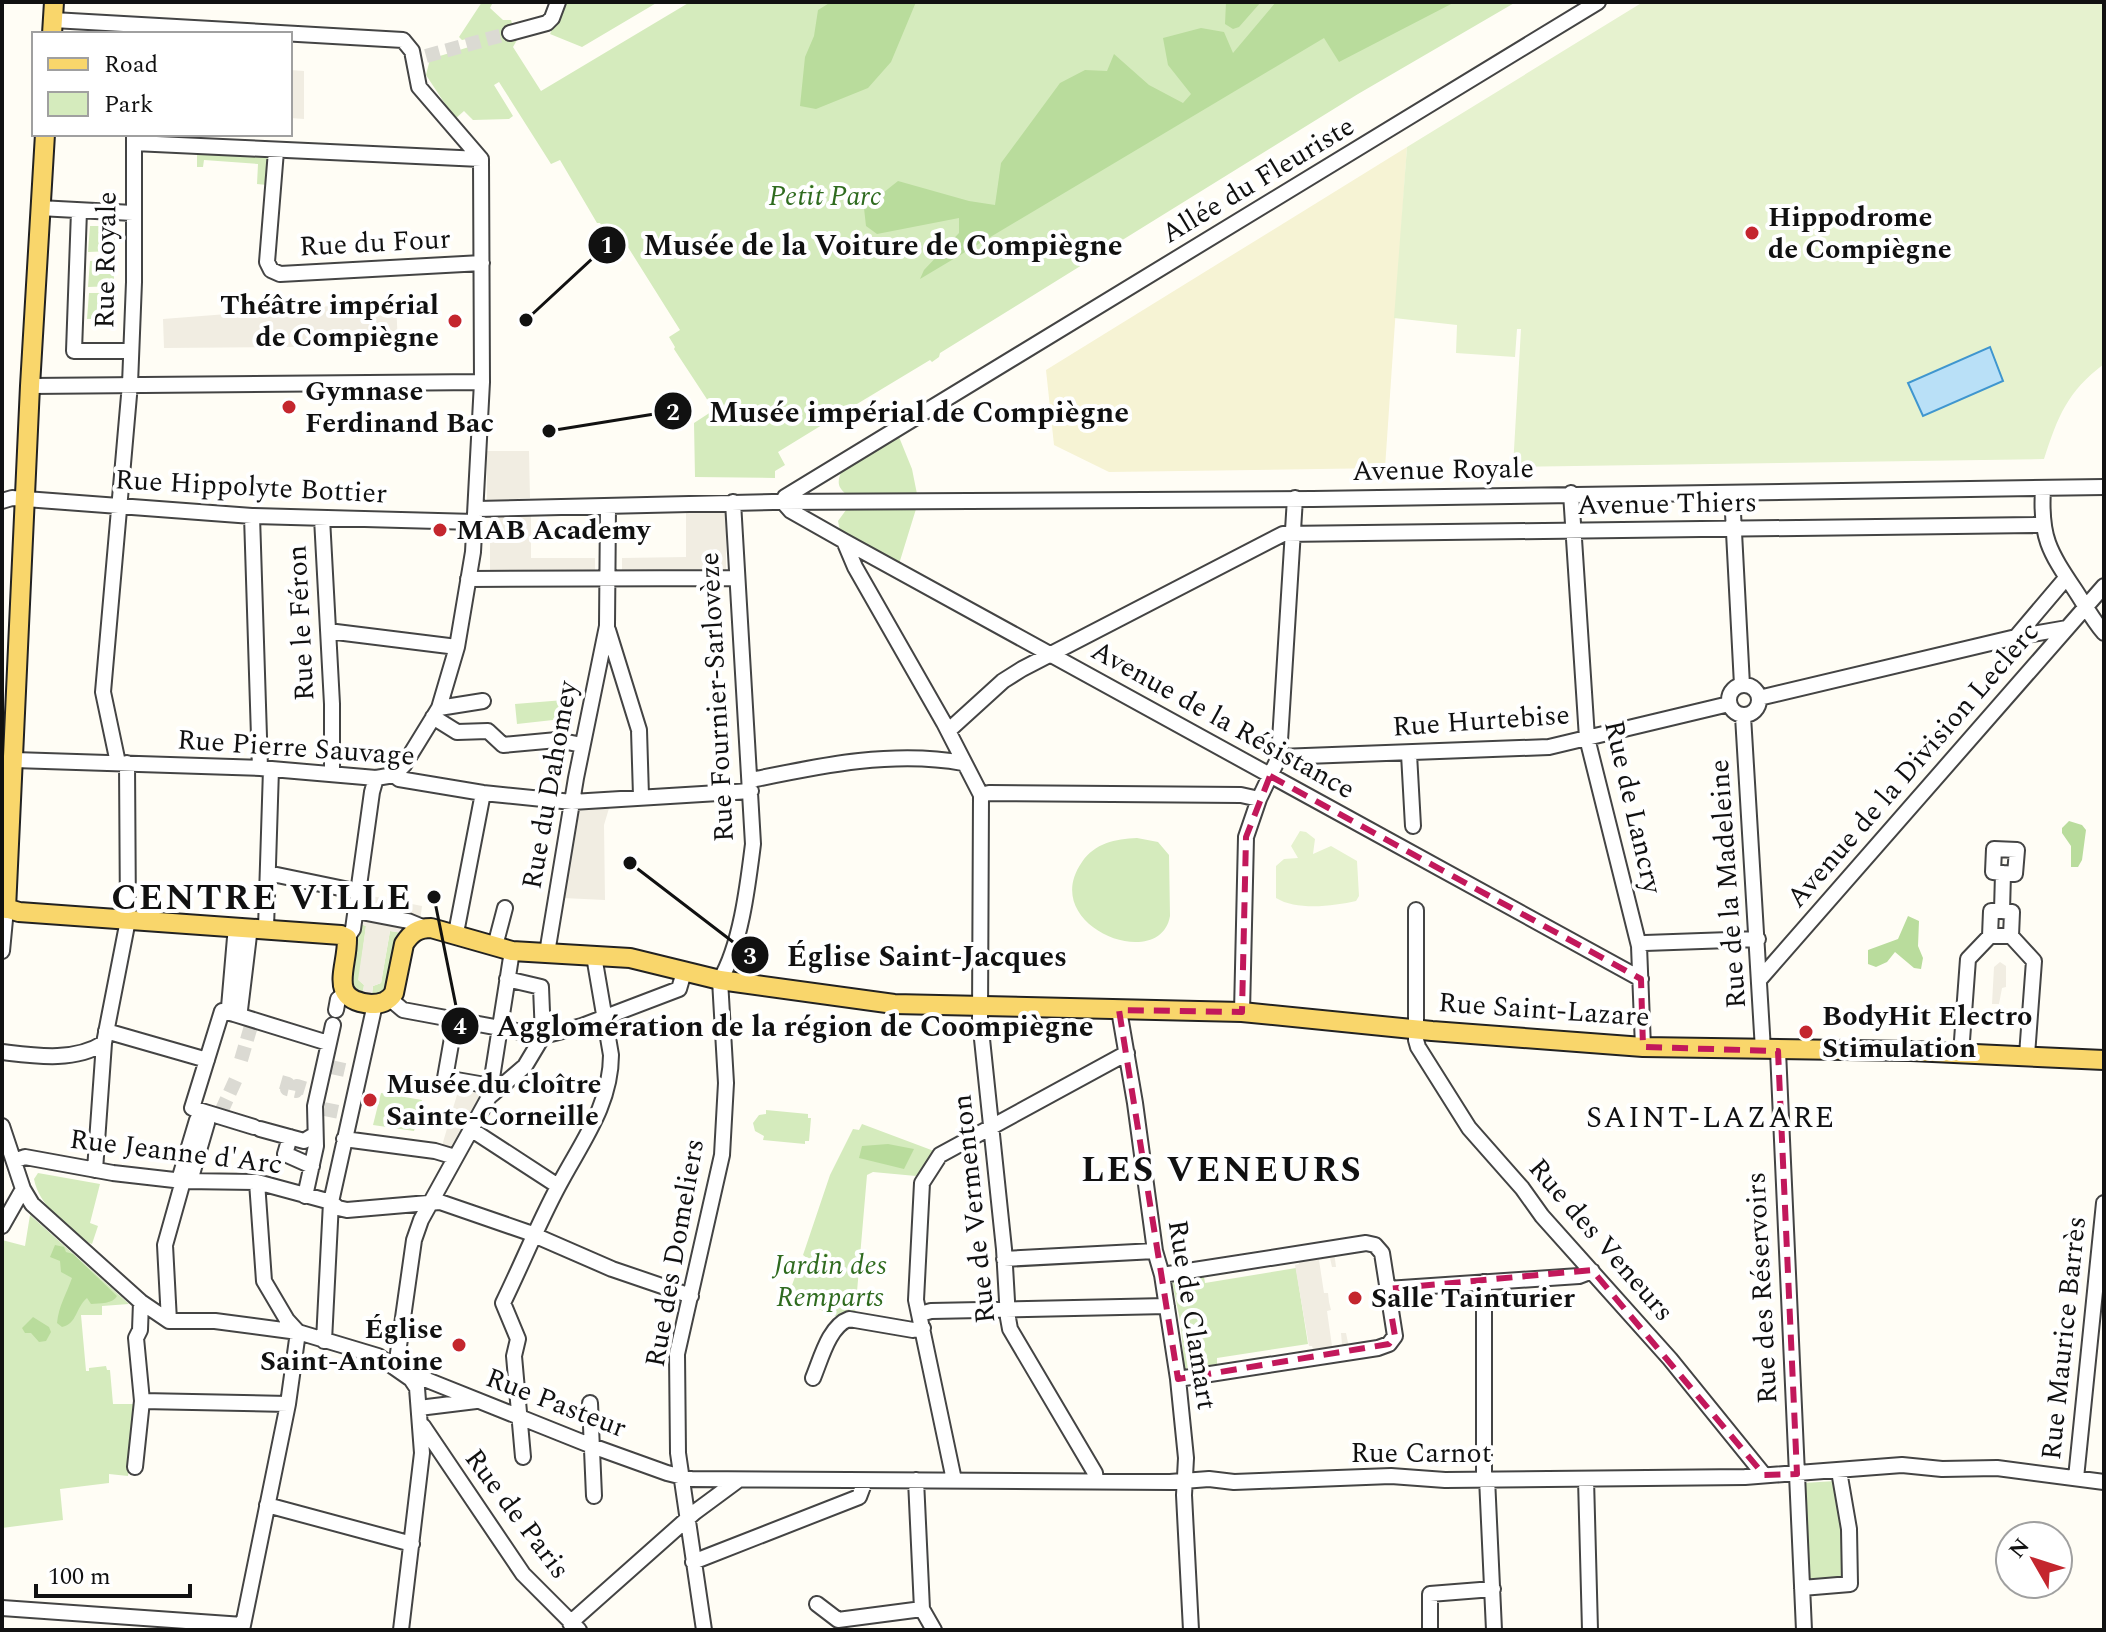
<svg xmlns="http://www.w3.org/2000/svg" width="2106" height="1632" viewBox="0 0 2106 1632" font-family="Spectral,serif">
<rect width="100%" height="100%" fill="#fffdf5"/>
<path fill="#f6f3d4" d="M1407 147 1385 468 1109 472 1054 445 1046 370Z"/>
<path fill="#d5ebbd" d="M482 2H493L490 8 503 20H511L517 40 513 47 541 91 690 2H1516L1358 94 940 353 939 357 932 362 930 360 852 407V410L837 419 835 417 778 452 785 465 775 471V478L695 477 694 423 714 410 674 349 675 347 669 337 680 330 626 244 627 243 618 227 606 233 600 223H597L560 160 551 164 499 82 494 85 513 116 509 119 473 120 464 111 455 119 426 75 430 59 469 47 467 39 462 40 459 37Z
M564 2H658L582 47 550 34Z
M197 154 268 156 267 185 257 184 258 164 204 160 203 167H197Z
M90 226H115V251L88 252Z
M114 260V286L88 287 90 261Z
M89 293H113V318L87 319Z
M899 437 912 469 917 494H846C838 487 837 483 841 472Z
M916 509 899 564 840 531 838 521 846 510Z
M564 700 562 719 517 724 515 704Z
M1137 838 1158 842 1169 855 1170 916C1160 974 1037 926 1082 862 1095 843 1115 839 1137 838Z
M358 923 366 926 359 980 364 985 363 992 353 987 349 979Z
M390 931 403 933 388 986 383 993 372 994 373 986 381 983Z
M381 1093 422 1100 414 1131 373 1125Z
M766 1110 808 1114V1118H811L809 1141H805V1144L763 1140 764 1136 755 1131 753 1123 759 1115 766 1114Z
M862 1124 934 1151 916 1176 873 1172 867 1175 855 1315 842 1314 840 1318 788 1296 799 1266H804L807 1263V1258L803 1255 830 1175 853 1129 859 1130Z
M38 1173 100 1184 90 1223 98 1226 92 1244 84 1241C65 1223 39 1206 34 1179Z
M30 1215 129 1304 102 1306V1315H81L86 1371H89V1368L106 1366 107 1370H110L113 1404H135L136 1411 128 1476 109 1474V1483L60 1489 63 1520 2 1528V1240L25 1246Z
M1296 1268 1308 1344 1217 1358V1364L1184 1369 1181 1325 1172 1282 1204 1277 1205 1283Z
M1835 1481 1845 1520 1842 1580 1810 1581 1804 1483Z"/>
<path fill="#b9dc9c" d="M831 2H916L891 62 868 88 816 109 800 106 805 57 814 36 818 10Z
M1226 2H1261L1239 27 1233 29 1225 24Z
M1276 2H1455L1339 62 1324 38 920 279 924 270 959 233V218L877 234 866 226 864 208 898 181 969 201 995 205 1001 163 1060 83 1085 70 1107 71 1114 54 1149 85 1183 103 1191 94 1168 65 1163 38 1201 28 1224 32 1233 53Z
M2069 821 2082 825 2086 830 2082 860 2078 867H2071V846L2062 833V828Z
M1908 916 1919 921 1918 946 1923 958 1921 969 1914 968 1895 952 1887 962 1876 967 1868 964V950L1898 939Z
M888 1144 914 1149 904 1169 859 1158 862 1146Z
M55 1245 64 1247 66 1252 73 1254 117 1296C113 1304 100 1303 91 1304L87 1298C76 1307 77 1324 62 1327L57 1323C59 1305 66 1295 72 1278L61 1272 60 1261 50 1257Z
M33 1317 49 1327 51 1332 46 1341 39 1342 31 1333H25L22 1328Z"/>
<path fill="#e6f2cf" d="M1643 2H2104V364C2067 392 2058 416 2044 459L1513 467 1521 329H1517L1515 357 1456 353 1457 325 1394 318 1407 147Z
M1300 831 1306 832 1315 839 1313 854 1331 846 1357 861 1359 896 1356 901C1334 906 1297 911 1276 898V866L1284 859 1298 858 1291 846Z"/>
<path fill="#f1ede2" d="M290 70 304 71V119L290 118Z
M396 301 398 346 164 348 163 319Z
M487 451H529L530 498 487 501Z
M726 512V570L622 571V558L686 557V513Z
M531 515V558H595V571L490 572V516Z
M610 805 604 825 605 900 563 898 575 812 580 808Z
M361 894 422 906 420 921 403 933 390 931 381 983 373 986 372 994 363 992 364 985 358 980 366 926 358 923Z
M2000 962 2006 966V987L2002 988 1999 1004H1992L1994 967Z
M459 1088 486 1092 454 1151 441 1149Z
M1334 1252 1336 1267H1332L1330 1258 1319 1260 1324 1293H1328L1329 1302 1331 1310 1327 1311 1332 1346 1342 1345 1341 1333H1346L1349 1348 1314 1353 1312 1346H1309L1295 1265 1299 1264V1258Z"/>
<path fill="#b9e0f7" stroke="#3f96cf" stroke-width="2" d="M1990 347 2003 381 1923 416 1908 383Z"/>
<g fill="none" stroke-linecap="round" stroke-linejoin="round">
<path stroke="#dbdad3" stroke-width="14" stroke-dasharray="14 7" stroke-linecap="butt" d="M426 56 510 33
M241 1060 251 1026
M331 1067 349 1071
M281 1082 288 1084 287 1089 296 1091 297 1086 307 1089
M324 1109 339 1112
M221 1112 236 1079"/>
<g stroke="#444" stroke-width="18">
<path id="minor" d="M53 20 403 40 412 51 419 87 481 159 482 382 473 552 457 647 439 708 404 765 394 775
M510 33 547 23 552 18 558 2
M134 143 481 159
M276 151 267 262 271 270 280 274 482 263
M39 208 133 213
M79 211 74 351H130
M30 386 482 382
M2043 489C2040 537 2049 551 2075 590 2085 605 2092 619 2104 633
M1571 493 1587 738 1639 946 1643 1047
M1732 494 1742 685
M2 501 12 498 252 516 475 522
M783 502 791 511 844 541 1641 979
M783 502 785 497 1598 2
M477 509 773 502 1313 499 2104 487
M252 516 260 768
M322 518 332 704V773
M844 541 855 567 944 723 981 795 980 1020 1004 1249 1008 1318 1010 1329 1095 1473 1096 1480
M468 579 736 578
M608 630 639 730 641 796
M328 631 457 647
M2016 637 2066 578
M1729 700a15 15 0 1 1 30 0a15 15 0 1 1-30 0Z
M1759 698 2016 637 2067 628
M439 708 483 701
M1743 716 1763 1050
M433 717 457 732 488 731 503 745 557 740 582 745
M948 731 1003 681 1022 669 1283 534 2042 525
M1409 754 1413 826
M1279 757 1549 747 1729 704
M14 760 260 768 376 778 394 775 399 779 483 793 572 802 751 791
M118 763 103 692 130 384 134 282V134
M751 780C819 766 893 750 963 763
M981 795 989 793 1241 795 1259 799
M269 876 277 875 359 892
M1416 910V1040L1418 1047 1469 1128 1522 1188 1542 1216 1670 1359 1764 1475
M356 911 408 921 425 928
M2002 911 2012 912 2011 936
M236 926 229 1007 240 1010 250 927
M266 928 271 769
M456 933 483 793
M1990 936 1991 911H2002L2003 873 2015 874 2017 850 1994 849 1993 872 2003 873
M347 938 353 929 372 792 376 778
M495 946 505 908
M1639 946 1645 943 1758 939
M2 951 6 909
M547 953 576 778 607 626 608 507
M1760 979 2104 586
M390 999 403 1010 543 1036 541 987 507 979
M336 1010 338 999 345 994
M1119 1010 1135 1103 1155 1251 1162 1275 1178 1379 1186 1458 1184 1495 1191 1630
M1242 1012 1246 837 1259 799 1279 757 1295 498
M234 1014 328 1043
M455 1021 445 1078 491 1086
M106 1031 207 1060
M1778 1051 1804 1630
M2 1052C36 1056 74 1062 104 1043
M1961 1054 1968 959 1990 936H2011L2034 961 2027 1055
M489 1097 525 1066 543 1036 582 1026 679 989 684 972
M205 1112 254 1127
M202 1121 205 1112 192 1108 222 1011 234 1014V1012
M2 1126 23 1189 32 1204 141 1302 169 1321H215L298 1332 378 1356 411 1379 417 1388 422 1453 401 1630
M260 1129 304 1141 314 1135
M472 1130 558 1186
M290 1137 285 1154 312 1166
M344 1139 435 1151 455 1157
M14 1161 25 1157 113 1173 183 1181 257 1182 331 1202 338 1208 347 1210 440 1202 527 1232 612 1269 691 1296
M95 1170 104 1043 128 920 127 763
M179 1180 197 1120 207 1123 190 1181
M257 1182 264 1281 287 1320 298 1332
M305 1196 316 1146 315 1106 333 1025
M2 1226 23 1189
M1004 1259 1155 1251
M1162 1275 1366 1243 1375 1245 1382 1253 1395 1336 1389 1344 1378 1348 1178 1379
M1387 1289 1579 1276 1592 1271
M920 1314 931 1311 1167 1306
M169 1321 165 1245 183 1181
M324 1341 331 1202 375 1004
M405 1374 398 1353 414 1240 421 1220 489 1097 512 951
M813 1378C821 1359 829 1326 849 1319L913 1330 923 1328
M411 1379 427 1380 592 1446 667 1473 691 1479 1170 1482 1209 1479 1234 1482 1391 1476 1445 1480 1745 1477 1902 1465 1942 1469 1997 1468 2104 1482
M142 1401 288 1404
M590 1403 594 1496
M419 1408 476 1401
M423 1426 523 1574 579 1630
M523 1457 514 1356 518 1339 503 1303C522 1264 538 1224 559 1185 581 1143 611 1105 611 1055L594 956
M135 1467 142 1401 136 1338 140 1330 141 1302
M1484 1478V1282
M1487 1478 1494 1630
M2076 1478 2104 1203
M1586 1479 1590 1630
M916 1480 922 1609 934 1630
M954 1480 916 1300 922 1183 940 1155 1127 1053
M267 1505 412 1544
M693 1562 859 1497 865 1481
M1802 1588 1850 1584 1849 1529 1839 1471
M817 1604 838 1620 922 1609
M2 1608 243 1625
M570 1623 695 1512 737 1481
M242 1630 288 1404 298 1332
M704 1630 678 1453 677 1354 722 1155 726 1083 720 980C741 945 748 884 753 844L733 502
M1430 1630V1594L1493 1589"/>
</g>
<g stroke="#222" stroke-width="22">
<path id="major" d="M52 34 54 2
M2 907 19 912 341 935 347 938C348 968 326 1000 371 1004 381 1004 388 1002 394 993L404 944C411 933 418 928 431 928L512 951 630 958 720 980 894 1004 1242 1012 1432 1031 1643 1047 1911 1051 2104 1060
M6 909 30 386 45 134"/>
</g>
<use href="#minor" stroke="#fff" stroke-width="14"/>
<use href="#major" stroke="#f9d66b" stroke-width="18"/>
</g>
<path fill="none" stroke="#c2185b" stroke-width="6" stroke-dasharray="16 10" stroke-linejoin="round" d="M1270 776 1641 979 1643 1047 1778 1051 1797 1474 1764 1475 1592 1270 1387 1289 1395 1336 1389 1344 1178 1379 1119 1010 1242 1012 1246 837Z"/>
<g fill="#c4262e" stroke="#fff" stroke-width="3">
<circle cx="1752" cy="233" r="8"/>
<circle cx="455" cy="321" r="8"/>
<circle cx="289" cy="407" r="8"/>
<circle cx="440" cy="530" r="8"/>
<circle cx="1806" cy="1032" r="8"/>
<circle cx="370" cy="1100" r="8"/>
<circle cx="1355" cy="1298" r="8"/>
<circle cx="459" cy="1345" r="8"/>
</g>
<g text-anchor="middle" dominant-baseline="central" stroke-width="8" stroke-linejoin="round" paint-order="stroke">
<g font-size="28" fill="#111" stroke="#fff">
<text transform="translate(1258 180) rotate(-31)">Allée du Fleuriste</text>
<text transform="translate(375 243) rotate(-3)">Rue du Four</text>
<text transform="translate(106 260) rotate(-89)">Rue Royale</text>
<text transform="translate(1443 470) rotate(-1)">Avenue Royale</text>
<text transform="translate(251 487) rotate(3)">Rue Hippolyte Bottier</text>
<text transform="translate(1667 504) rotate(-1)">Avenue Thiers</text>
<text transform="translate(301 623) rotate(-93)">Rue le Féron</text>
<text transform="translate(717 697) rotate(-93)">Rue Fournier-Sarlovèze</text>
<text transform="translate(1223 720) rotate(29)">Avenue de la Résistance</text>
<text transform="translate(1481 721) rotate(-4)">Rue Hurtebise</text>
<text transform="translate(296 748) rotate(4)">Rue Pierre Sauvage</text>
<text transform="translate(1913 765) rotate(-49)">Avenue de la Division Leclerc</text>
<text transform="translate(550 785) rotate(-80)">Rue du Dahomey</text>
<text transform="translate(1633 807) rotate(77)">Rue de Lancry</text>
<text transform="translate(1728 884) rotate(-94)">Rue de la Madeleine</text>
<text transform="translate(1544 1010) rotate(4)">Rue Saint-Lazare</text>
<text transform="translate(176 1152) rotate(7)">Rue Jeanne d'Arc</text>
<text transform="translate(974 1209) rotate(-96)">Rue de Vermenton</text>
<text transform="translate(1601 1240) rotate(49)">Rue des Veneurs</text>
<text transform="translate(675 1253) rotate(-80)">Rue des Domeliers</text>
<text transform="translate(1762 1288) rotate(-93)">Rue des Réservoirs</text>
<text transform="translate(1192 1315) rotate(81)">Rue de Clamart</text>
<text transform="translate(2064 1338) rotate(-84)">Rue Maurice Barrès</text>
<text transform="translate(556 1403) rotate(21)">Rue Pasteur</text>
<text x="1421" y="1453">Rue Carnot</text>
<text transform="translate(517 1514) rotate(53)">Rue de Paris</text>
</g>
<g font-size="28" font-style="italic" fill="#2f6b1f" stroke="#fff">
<text x="825" y="196">Petit Parc</text>
<text x="830" y="1265">Jardin des<tspan x="830" dy="32">Remparts</tspan></text>
</g>
<g font-size="28" font-weight="bold" fill="#111" stroke="#fff" text-anchor="start">
<text x="1768" y="217">Hippodrome<tspan x="1768" dy="32">de Compiègne</tspan></text>
<text x="439" y="305" text-anchor="end">Théâtre impérial<tspan x="439" dy="32">de Compiègne</tspan></text>
<text x="305" y="391">Gymnase<tspan x="305" dy="32">Ferdinand Bac</tspan></text>
<text x="456" y="530">MAB Academy</text>
<text x="1822" y="1016">BodyHit Electro<tspan x="1822" dy="32">Stimulation</tspan></text>
<text x="386" y="1084">Musée du cloître<tspan x="386" dy="32">Sainte-Corneille</tspan></text>
<text x="1371" y="1298">Salle Tainturier</text>
<text x="443" y="1329" text-anchor="end">Église<tspan x="443" dy="32">Saint-Antoine</tspan></text>
</g>
<g font-size="30" letter-spacing="2" fill="#111" stroke="#fff">
<text x="1711" y="1118">SAINT-LAZARE</text>
</g>
<g font-size="36" font-weight="bold" letter-spacing="2" fill="#111" stroke="#fff">
<text x="262" y="898">CENTRE VILLE</text>
<text x="1222" y="1170">LES VENEURS</text>
</g>
</g>
<path fill="none" stroke="#111" stroke-width="3" d="M526 320L607 245M549 431L673 411M630 863L750 955M434 897L460 1026"/>
<g fill="#111" stroke="#fff" stroke-width="3">
<circle cx="526" cy="320" r="8"/>
<circle cx="549" cy="431" r="8"/>
<circle cx="630" cy="863" r="8"/>
<circle cx="434" cy="897" r="8"/>
<circle cx="607" cy="245" r="20"/>
<circle cx="673" cy="411" r="20"/>
<circle cx="750" cy="955" r="20"/>
<circle cx="460" cy="1026" r="20"/>
</g>
<g font-size="24" text-anchor="middle" font-weight="bold" fill="#fff">
<text x="607" y="253">1</text>
<text x="673" y="420">2</text>
<text x="750" y="964">3</text>
<text x="460" y="1034">4</text>
</g>
<g font-size="30" text-anchor="middle" font-weight="bold" fill="#111" stroke="#fff" stroke-width="8" stroke-linejoin="round" paint-order="stroke">
<text x="883" y="255">Musée de la Voiture de Compiègne</text>
<text x="919" y="422">Musée impérial de Compiègne</text>
<text x="927" y="966">Église Saint-Jacques</text>
<text x="795" y="1036">Agglomération de la région de Coompiègne</text>
</g>
<rect width="2106" height="1632" fill="none" stroke="#111111" stroke-width="8"/>
<rect x="32" y="32" width="260" height="104" fill="#ffffff" stroke="#a0a0a0" stroke-width="2"/>
<rect x="48" y="58" width="40" height="12" fill="#f9d66b" stroke="#a0a0a0" stroke-width="2"/>
<text x="104" y="72" font-size="24" fill="#111111">Road</text>
<rect x="48" y="92" width="40" height="24" fill="#d5ebbd" stroke="#a0a0a0" stroke-width="2"/>
<text x="104" y="112" font-size="24" fill="#111111">Park</text>
<g transform="translate(2034 1560) rotate(309)"><circle r="38" fill="#ffffff" stroke="#a0a0a0" stroke-width="2"/>
<path d="M0-6L14 30L0 20L-14 30Z" fill="#c4262e"/>
<text y="-12" font-size="22" font-weight="bold" text-anchor="middle" fill="#111111">N</text>
</g>
<path d="M36 1584v12h154v-12" fill="none" stroke="#111111" stroke-width="4"/>
<text x="48" y="1584" font-size="24" fill="#111111" stroke="#ffffff" stroke-width="6" paint-order="stroke">100 m</text>
</svg>
